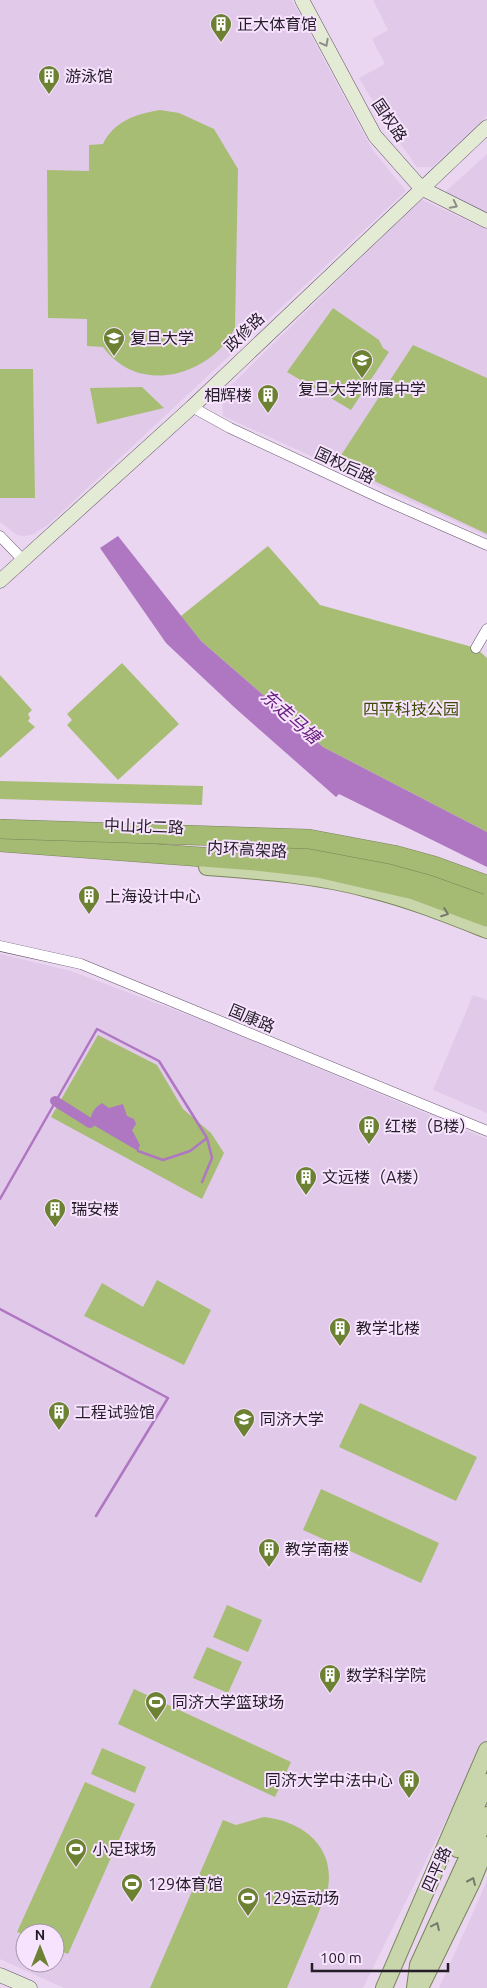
<svg xmlns="http://www.w3.org/2000/svg" width="487" height="1988" viewBox="0 0 487 1988" font-family="Ubuntu,'Noto Sans SC',sans-serif">
<rect width="100%" height="100%" fill="#ead6f0"/>
<path fill="#e1c9ea" fill-rule="evenodd" d="M0 0H292L372 149 406 191 49 524 34 534 24 536 17 535 0 522Z
M373 0H487V116L432 167H417L385 122 359 78 385 64 372 39 388 30Z
M487 154V215L442 195Z
M421 199 487 230V536L223 416 222 394Z
M0 954 71 971 220 1027 487 1139V1737L363 1988H64L0 1959ZM25 1933H55V1963H25Z
M473 995 487 1000V1113L433 1090Z
M487 1880V1988H439L475 1908Z"/>
<path fill="#a7bd73" d="M160 110 179 113 214 129 238 169 235 328C231 335 227 342 222 347 188 382 133 388 103 347L87 346V319L48 318 47 170 89 171V145L103 144C114 121 136 114 160 110Z
M333 308 379 340 383 348 389 352 351 410 287 372Z
M413 345 487 378V534L336 463Z
M0 369H33L35 498H0Z
M142 387 164 408 97 424 90 388Z
M268 546 320 605 476 648 487 658V832L323 747 201 641 181 616Z
M122 663 179 724 118 780 67 725 72 720 67 714Z
M0 675 32 710 28 714 30 718 28 721 35 727 0 758Z
M0 781 203 786 202 805 0 799Z
M98 1035 157 1065 183 1109 211 1133 224 1153 202 1199 51 1117Z
M157 1280 211 1310 184 1365 84 1316 102 1283 143 1307Z
M360 1403 477 1457 456 1501 339 1447Z
M321 1489 439 1543 421 1583 303 1530Z
M227 1605 262 1620 248 1652 213 1637Z
M207 1647 242 1662 228 1693 193 1678Z
M134 1689 291 1762 275 1797 118 1724Z
M102 1748 146 1767 135 1793 91 1774Z
M85 1782 135 1804 68 1954 55 1949V1933H25V1935L17 1932Z
M264 1817C302 1821 335 1846 328 1888 326 1897 320 1908 317 1917 307 1941 297 1964 287 1988H150L223 1820 236 1825Z"/>
<path fill="#af76c2" d="M118 536 201 641 323 747 487 832V867L339 794 336 797 234 707 166 643 100 548Z
M102 1103 109 1108 123 1104 127 1116 134 1119 136 1124 132 1130 140 1145 138 1151 90 1123C91 1113 94 1108 102 1103Z"/>
<g fill="none" stroke-linecap="round" stroke-linejoin="round">
<path stroke="#af76c2" stroke-width="2.5" d="M138 1151 163 1160 190 1151 207 1138
M0 1199 97 1029 159 1061 207 1138 212 1158 202 1182
M0 1309 168 1398 96 1516"/>
<path stroke="#af76c2" stroke-width="10" d="M55 1101 90 1123"/>
<g stroke="#625168" stroke-width="11">
<path id="street" d="M192 407 230 428 380 498 487 545
M0 536 23 560
M476 648 487 629
M0 946 81 964 487 1131"/>
</g>
<g stroke="#625168" stroke-width="15">
<path id="secondary" d="M302 0 375 136 421 188 487 221
M0 581 192 407 487 127
M0 1975 30 1988"/>
</g>
<g stroke="#788459" stroke-width="18">
<path id="primary" d="M207 867C262 871 318 875 372 890 412 900 449 915 487 930
M457 1849 487 1782
M384 1988 487 1750
M415 1988 418 1965 487 1815
M420 1988 472 1882 487 1845"/>
</g>
<g stroke="#788459" stroke-width="20">
<path id="highway" d="M0 842 256 861 318 868 414 890 487 917
M266 850C289 852 312 852 335 855 387 863 438 881 487 899"/>
</g>
<use href="#street" stroke="#fff" stroke-width="10"/>
<use href="#secondary" stroke="#e4ebd5" stroke-width="14"/>
<use href="#primary" stroke="#c9d6ac" stroke-width="16"/>
<use href="#highway" stroke="#a5bb74" stroke-width="19"/>
<g stroke="#788459" stroke-width="20" stroke-linecap="butt">
<path id="highway-bridge" d="M0 829 309 839 394 855 434 866 487 885"/>
</g>
<use href="#highway-bridge" stroke="#a5bb74" stroke-width="19"/>
</g>
<defs><path id="oneway-chevron" d="M-2-3.5L2.5 0L-2 3.5" fill="none" stroke-width="1.6" stroke-linecap="round" stroke-linejoin="round" transform="scale(1.25)"/></defs>
<g stroke="#8e8e87">
<use href="#oneway-chevron" transform="translate(325 43) rotate(62)"/>
<use href="#oneway-chevron" transform="translate(454 205) rotate(27)"/>
</g>
<g stroke="#767a6a">
<use href="#oneway-chevron" transform="translate(445 913) rotate(21)"/>
<use href="#oneway-chevron" transform="translate(472 1881) rotate(-66)"/>
<use href="#oneway-chevron" transform="translate(436 1926) rotate(-65)"/>
</g>
<defs>
<g id="building-pin" transform="scale(1.125)"><path d="M0 17L-7.5 6A9.5 9.5 0 1 1 7.5 6Z" fill="#6c8132" stroke="#f7e3fe"/><path d="M-4-6H4V6H1V3H-1V6H-4ZM-2.5-4.3h1.7v1.8h-1.7ZM.8-4.3h1.7v1.8H.8ZM-2.5-1h1.7V.8h-1.7ZM.8-1h1.7V.8H.8Z" fill="#fff"/></g>
<g id="university-pin" transform="scale(1.125)"><path d="M0 17L-7.5 6A9.5 9.5 0 1 1 7.5 6Z" fill="#6c8132" stroke="#f7e3fe"/><path d="M0-5L7-2L0 1L-7-2ZM-4 1L0 2.5L4 1V4Q0 6-4 4Z" fill="#fff"/></g>
<g id="school-pin" transform="scale(1.125)"><path d="M0 17L-7.5 6A9.5 9.5 0 1 1 7.5 6Z" fill="#6c8132" stroke="#f7e3fe"/><path d="M0-5L7-2L0 1L-7-2ZM-4 1L0 2.5L4 1V4Q0 6-4 4Z" fill="#fff"/></g>
<g id="stadium-pin" transform="scale(1.125)"><path d="M0 17L-7.5 6A9.5 9.5 0 1 1 7.5 6Z" fill="#6c8132" stroke="#f7e3fe"/><path d="M0-5a6.5 5 0 1 0 0 10a6.5 5 0 1 0 0-10ZM-3.5-1.8h7v3.6h-7Z" fill="#fff"/></g>
</defs>
<g fill-rule="evenodd">
<use href="#building-pin" x="221" y="24"/>
<use href="#building-pin" x="49" y="76"/>
<use href="#university-pin" x="114" y="338"/>
<use href="#school-pin" x="362" y="360"/>
<use href="#building-pin" x="268" y="395"/>
<use href="#building-pin" x="89" y="896"/>
<use href="#building-pin" x="369" y="1126"/>
<use href="#building-pin" x="306" y="1177"/>
<use href="#building-pin" x="55" y="1209"/>
<use href="#building-pin" x="340" y="1328"/>
<use href="#building-pin" x="59" y="1412"/>
<use href="#university-pin" x="244" y="1419"/>
<use href="#building-pin" x="269" y="1549"/>
<use href="#building-pin" x="330" y="1675"/>
<use href="#stadium-pin" x="156" y="1702"/>
<use href="#building-pin" x="409" y="1780"/>
<use href="#stadium-pin" x="76" y="1849"/>
<use href="#stadium-pin" x="132" y="1884"/>
<use href="#stadium-pin" x="248" y="1898"/>
</g>
<g text-anchor="middle" dominant-baseline="central" stroke-width="4" stroke-linejoin="round" paint-order="stroke">
<g font-size="16" fill="#241d27" stroke="#f7e3fe" text-anchor="start">
<text x="237" y="24">正大体育馆</text>
<text x="65" y="76">游泳馆</text>
<text x="130" y="338">复旦大学</text>
<text x="362" y="389" text-anchor="middle">复旦大学附属中学</text>
<text x="252" y="395" text-anchor="end">相辉楼</text>
<text x="105" y="896">上海设计中心</text>
<text x="385" y="1126">红楼（B楼）</text>
<text x="322" y="1177">文远楼（A楼）</text>
<text x="71" y="1209">瑞安楼</text>
<text x="356" y="1328">教学北楼</text>
<text x="75" y="1412">工程试验馆</text>
<text x="260" y="1419">同济大学</text>
<text x="285" y="1549">教学南楼</text>
<text x="346" y="1675">数学科学院</text>
<text x="172" y="1702">同济大学篮球场</text>
<text x="393" y="1780" text-anchor="end">同济大学中法中心</text>
<text x="92" y="1849">小足球场</text>
<text x="148" y="1884">129体育馆</text>
<text x="264" y="1898">129运动场</text>
</g>
<g font-size="16" fill="#241d27" stroke="#f7e3fe">
<text transform="translate(390 120) rotate(56)">国权路</text>
<text transform="translate(244 332) rotate(-44)">政修路</text>
<text transform="translate(345 465) rotate(25)">国权后路</text>
<text transform="translate(144 826) rotate(2)">中山北二路</text>
<text transform="translate(247 849) rotate(3)">内环高架路</text>
<text transform="translate(252 1018) rotate(23)">国康路</text>
<text transform="translate(436 1869) rotate(-66)">四平路</text>
</g>
<g font-size="16" fill="#3b4b01" stroke="#f7e3fe">
<text x="411" y="709">四平科技公园</text>
</g>
<g font-size="18" font-style="italic" fill="#651e7a" stroke="#f7e3fe">
<text transform="translate(291 716) rotate(41)">东走马塘</text>
</g>
</g>
<g transform="translate(40 1948)"><circle r="24" fill="#f7e3fe" stroke="#a394a8"/>
<path d="M0-4L9 19L0 12L-9 19Z" fill="#6c8132"/>
<text y="-8" font-size="14" font-weight="bold" text-anchor="middle" fill="#241d27">N</text>
</g>
<path d="M312 1963v8h136v-8" fill="none" stroke="#241d27" stroke-width="2.5"/>
<text x="320" y="1963" font-size="15" fill="#241d27" stroke="#f7e3fe" stroke-width="4" paint-order="stroke">100 m</text>
</svg>
